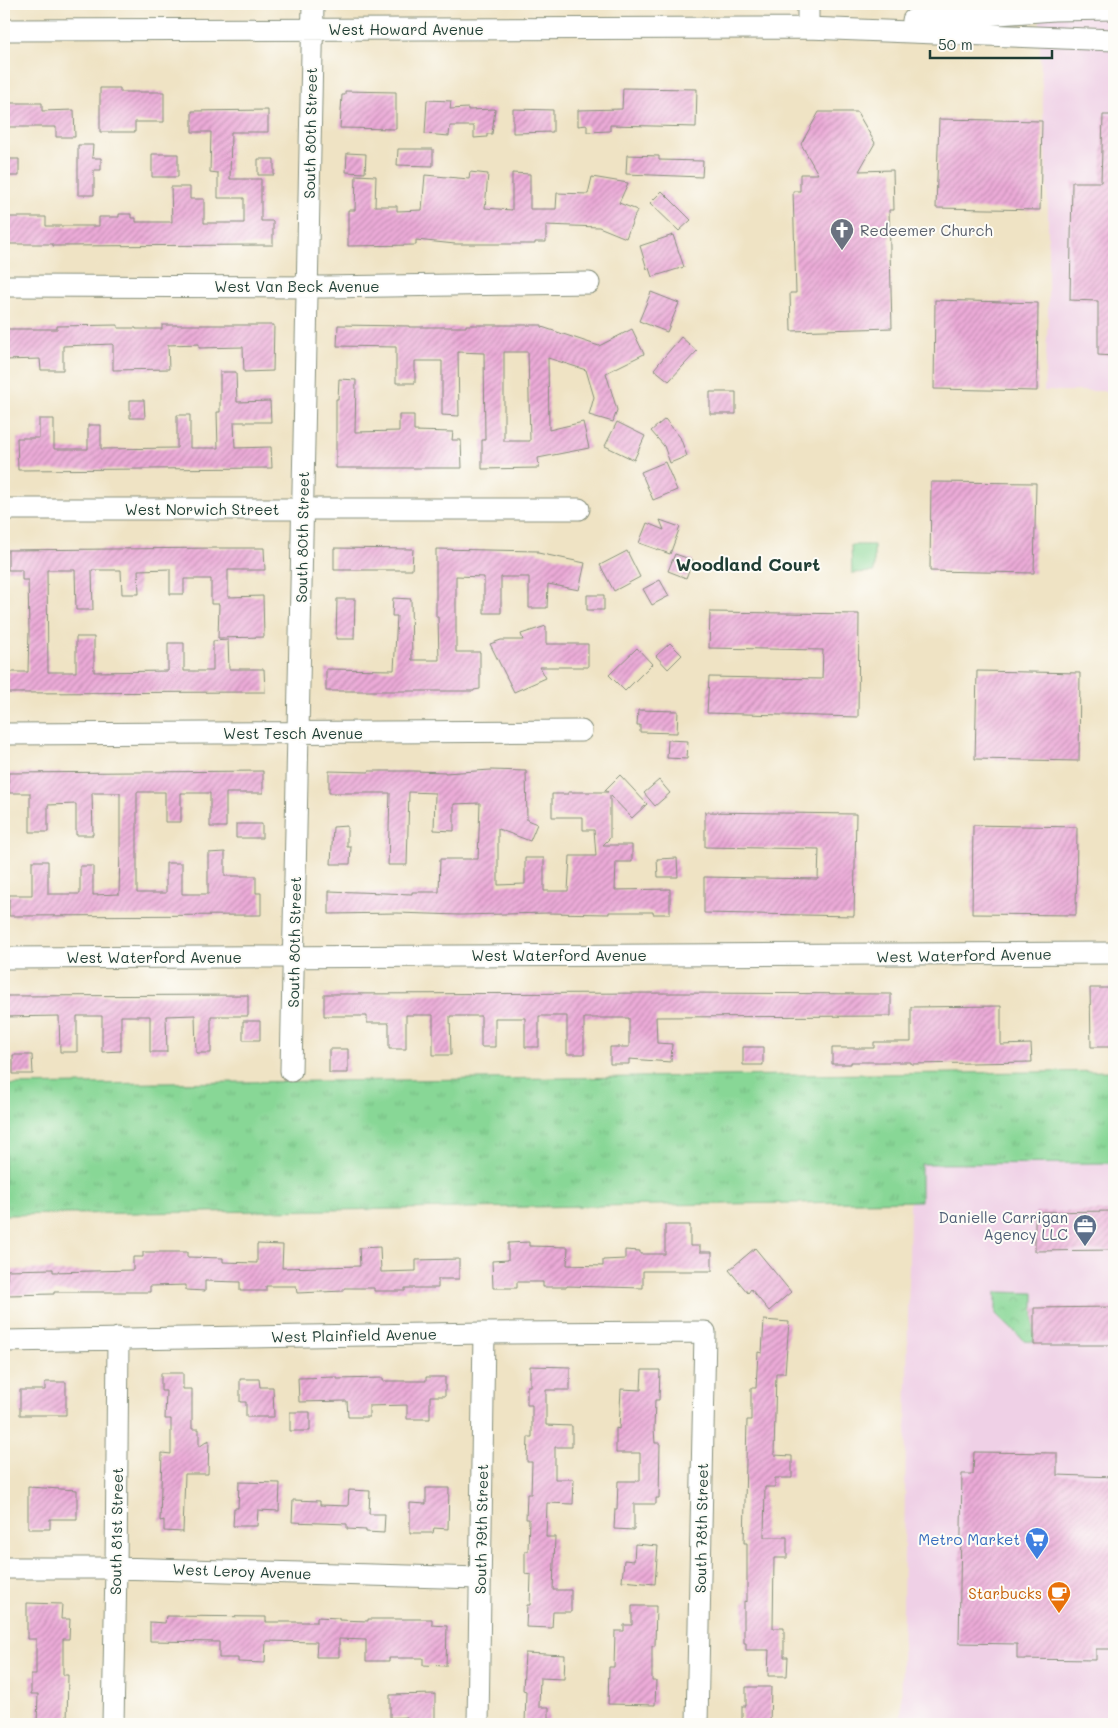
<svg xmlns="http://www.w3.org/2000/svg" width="1118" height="1728" viewBox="0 0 1118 1728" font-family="Mali,sans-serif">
<defs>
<pattern id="grass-tufts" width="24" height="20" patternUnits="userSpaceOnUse" patternTransform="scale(1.25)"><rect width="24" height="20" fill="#88d796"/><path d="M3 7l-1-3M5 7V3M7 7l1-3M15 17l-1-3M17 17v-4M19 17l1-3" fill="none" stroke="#75b982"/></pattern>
<pattern id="park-crowns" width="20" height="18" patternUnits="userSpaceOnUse" patternTransform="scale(1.25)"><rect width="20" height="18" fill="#88d796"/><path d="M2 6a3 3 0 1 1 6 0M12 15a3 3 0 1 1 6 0" fill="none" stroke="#75b982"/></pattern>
<pattern id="building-hatch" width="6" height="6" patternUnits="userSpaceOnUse" patternTransform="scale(1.25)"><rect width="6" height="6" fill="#ecabd8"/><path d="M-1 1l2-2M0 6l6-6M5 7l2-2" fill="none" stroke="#bf8cb0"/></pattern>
</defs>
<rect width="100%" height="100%" fill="#fdfcf7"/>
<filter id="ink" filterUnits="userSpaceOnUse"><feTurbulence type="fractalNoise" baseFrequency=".02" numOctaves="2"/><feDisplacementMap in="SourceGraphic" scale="10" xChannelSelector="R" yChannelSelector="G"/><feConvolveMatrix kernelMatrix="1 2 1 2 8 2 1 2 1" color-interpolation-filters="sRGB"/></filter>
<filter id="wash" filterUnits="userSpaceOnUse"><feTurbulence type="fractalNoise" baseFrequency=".0096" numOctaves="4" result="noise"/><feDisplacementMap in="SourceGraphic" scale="20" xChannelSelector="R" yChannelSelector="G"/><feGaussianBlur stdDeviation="1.12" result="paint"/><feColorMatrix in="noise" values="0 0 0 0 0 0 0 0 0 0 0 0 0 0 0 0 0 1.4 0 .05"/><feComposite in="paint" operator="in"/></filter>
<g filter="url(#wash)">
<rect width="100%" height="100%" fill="#efe3c4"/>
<path fill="#efd0e6" d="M1040 4H1114V391H1044L1048 319V206L1040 50Z
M1114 1163V1724H901L910 1201H920L921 1164Z"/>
<path fill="url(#grass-tufts)" stroke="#548a65" d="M1114 1071V1163L921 1164V1201L4 1215V1085Z"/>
<path fill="url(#park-crowns)" stroke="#548a65" d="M996 1292 1034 1293V1342L1024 1341 996 1314Z"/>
<path fill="#88d796" stroke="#548a65" d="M851 545H874V572L852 573Z"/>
<g id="blocks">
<path fill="url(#building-hatch)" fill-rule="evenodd" d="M100 88H120V92H164V122H135V132H100Z
M623 88 697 89 696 127 610 125V131L587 132V125L578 126V110L622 109Z
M345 91 396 92V129L340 128 342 95H345Z
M427 100 451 101 450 109 468 108V110L495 109 492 134H487V137L474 138V126H450L449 136 425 134Z
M8 103H42V111L74 110 75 137H56V127H8Z
M513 109 553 110V132L513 133Z
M268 110V132H231L230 179H261V221H273V245L53 246V244H4V217H46V226H99V217H119V214H131V218H136V222H172L171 187H190V199H204V223H244V198H218V173L210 172 211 132H192V111Z
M819 112H857L875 143 859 171 893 170 894 210H889L892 328 791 331 790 293H796L793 191H800V174H818L801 144Z
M1103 115H1114V356L1098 355V301L1070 300 1072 182H1101Z
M939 119 1042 121 1040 210 936 208Z
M78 145H93L92 158H101V170H94V195H78Z
M398 149H433V166L397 165Z
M347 153 366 154 365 173 346 172Z
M152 154H178V177H152Z
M627 155 659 156V160L703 161 702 177 626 174Z
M4 159H19V176H4Z
M258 159H274V175H258Z
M470 172 488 174 485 208 512 210V173L530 174V209H556L557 193 588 194 592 177 628 183 619 203 637 210 626 238 599 227 546 225V242H535V244H455L416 240V245L348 246V210H355L356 175 376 176 375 206H397V211L422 210 425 175 469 179Z
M662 191 691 220 679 231 650 203Z
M673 235 684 267 652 277 649 268 647 269 640 246Z
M651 292 679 303 667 332 639 321Z
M935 300 1038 303 1037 391 934 389Z
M118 325V328H136V329H162V325H274L273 371 244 372 243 347 199 348V344L168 345 169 369 113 370V344L63 346V370H41L40 359 4 360V329H57V326Z
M338 325 409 326V327H466V325H542V327L599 346 632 329 644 354 606 373 617 410 613 422 589 415 594 397 586 370 548 358 549 430 583 422 589 448 538 458 539 468 482 469V440H485L484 353 458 352 459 416 442 415V361H415V383H396V347L337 346ZM504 352H528L530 441H504Z
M681 337 697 351 669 381 654 369Z
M220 372H236L237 402 270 401 271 422H234L235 448 271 447 272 468 18 470 17 438H39V419H54V449H88V425H101V449L177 448V415H190V448H218L217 412H220Z
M339 379 356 380 355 432 399 431V415H414V431L453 432 452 440H461L462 468H336V399H338Z
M710 392H736V414H710Z
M130 400H144L145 418H130Z
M665 419 680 437 687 456 670 463 664 446 651 431Z
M617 422 645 436 634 460 605 446Z
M665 462 677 490 653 500 641 472Z
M931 482 1036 483 1034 573 930 571Z
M660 520 680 527 670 554 639 543 647 523 664 530Z
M218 548H264L265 570H228V597L263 596 264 637 218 638 219 604H211V579H184V594H170V569L138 570 139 594H122L121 570H92L93 610H76L75 570H47L48 672H76V637H94V672L168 671V643H184V671H213V641L228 640 229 669H264L265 692 8 693V672H28L29 631 28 580H22V570H8V550Z
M334 548 413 549 412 570H334Z
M436 549 538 551V553L585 563 579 590 548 584 547 608H529V577H501V613H484V577L456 576V652H480V689L474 690V691H326V669L394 670 397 616H392L393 598 411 599 412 660H439L438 617H436Z
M627 551 640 577 614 591 600 565Z
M675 554 693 560 686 578 668 571Z
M660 580 669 596 652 605 643 589Z
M587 595H604V610H587Z
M337 599H355L354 639H336Z
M710 612 859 614 858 717 707 713 709 677 822 679 823 650 709 648Z
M546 626V644H588V667H540L546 678 514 692 490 644 501 640H523L521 634Z
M670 643 682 655 668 669 656 656Z
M637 648 652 664 625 691 609 675Z
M977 671 1080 673 1079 761 975 759Z
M638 710 678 711 677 733 640 732V725H637Z
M668 740 688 741 687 759 667 758Z
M491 770 526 771 527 820 537 824 530 841 498 829V885L525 884V858H544V891H568L570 856H596L594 830H583V817H552V794H568V792H608L605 790 620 775 647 804 632 818 610 795V838L603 845H632V862H616L615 890 670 889V914H653V912H609V914L548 913 460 915 397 913 329 914V891L412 894V892H439L440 859H478L480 803 454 804V831L434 830 435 793 409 792 407 865H388L390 793H329V771L369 772V771H414L445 772V773Z
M263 771V793H226V827H210V793H181V822H165V792H137V893H166V863H182V894H208V853L225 852V876H256V893H261V915L9 916V895H32V861H48V894H80V866H93V895L119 894 120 848V793H92L93 835H76V804L48 805V832H30V793H9L8 773Z
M659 780 670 793 655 806 644 793Z
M705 812 856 814 854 916 704 913V877L818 879 819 849 705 847Z
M236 824H262V838H236Z
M973 825 1077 827 1076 915 972 914Z
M347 826V847H351L350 864H331L333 827Z
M677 858 678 877H658L657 859Z
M1090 988H1114V1047H1091Z
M676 993 891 994V1016L656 1017 657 1043 672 1044 671 1062 629 1059V1064H610V1047H629V1018H584V1054H567V1016H539V1047H525V1018H495V1047H481V1016H450L451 1055H433V1015H406V1049H389V1023H367V1016H324V994Z
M248 995V1016H211V1053H196L195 1015 166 1016 167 1052H150V1016H121V1051L102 1052V1016H77V1052H60L59 1016 4 1017V996Z
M1001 1006V1045L1031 1044 1032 1062 911 1064V1062H851V1064H832V1048H874V1042H911V1007Z
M243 1021H260V1040H243Z
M743 1047H763V1065H743Z
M329 1049H348V1073H329Z
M13 1055H32L33 1074H13Z
M1114 1211V1250L1035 1251V1212Z
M665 1225H690V1246H700V1252H712V1271H643V1288L567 1286V1287H543V1282H517V1288H493L492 1261 508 1260V1243L529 1242V1246L568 1247 567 1265 603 1266V1260L625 1259V1250L640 1251V1254H665Z
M257 1244 283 1245 282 1268 360 1266 359 1248 380 1247 381 1272 416 1271V1260L459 1259V1279H438V1288H405V1291H374V1288H344V1291L297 1293 296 1286H266V1291H240V1282L205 1281V1291L186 1290V1285L150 1286V1292H54V1294L8 1295 7 1270 53 1269V1272L133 1270V1257H143V1252H187V1257L223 1258V1262L257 1263Z
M755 1248 791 1292 769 1311 751 1289 748 1293 729 1270Z
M1114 1307V1345H1034V1308Z
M764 1320 789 1322 785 1373H776L774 1455 792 1456V1478H775V1487H765L764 1537H787V1558H774L773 1628H784V1657H788L787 1676H768L769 1650H746V1643H744V1601L747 1602V1543H744L747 1420H751V1388H756L758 1352 762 1353Z
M530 1366 570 1367V1390H546V1425L572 1426V1447H555V1479H574L573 1504 547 1503 546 1537H555L553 1590H571V1612H553L552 1628 526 1627 527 1605H530L531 1575 525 1574V1551H528L529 1519H526L527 1494H531L532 1462H527L528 1437H532V1405H527V1386H530Z
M642 1370H660L659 1400H655L654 1429 655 1443H660L659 1498H656V1504H634V1530L614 1529 615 1509H617L618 1481H640V1453H616V1428L619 1429 621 1389 641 1390Z
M161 1373H183V1389H192V1429H199V1447L209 1440 208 1474H185L183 1532 164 1531V1520L160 1521 162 1453 171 1454V1419H165L166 1391H161Z
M337 1377V1379L383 1378V1381H426V1377H445V1396H430V1419H407V1405L369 1406V1417H348L347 1401 299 1402 298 1378Z
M240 1379H259L260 1387H273L274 1417H246V1402H240Z
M45 1382H66V1415H20V1390H45Z
M290 1412H310V1431H290Z
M974 1452 1057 1453V1475L1114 1477V1649H1096V1660L1017 1659V1644L959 1643 962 1474H973Z
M239 1482 280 1483 279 1511 258 1510 257 1526H233L234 1508H238Z
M28 1487 77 1490V1519H50V1529H28Z
M426 1488H449L448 1529 434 1528 433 1533H410V1503L426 1504Z
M349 1490 370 1491 369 1514H385L384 1533 366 1532V1530L347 1529V1524L292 1522 293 1500 320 1501V1505L348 1506Z
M635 1544 658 1546 655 1584 622 1581 624 1560 634 1561Z
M27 1603 62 1604 61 1619H70L69 1639H63V1675H68L67 1724H37L38 1694H31V1675H36V1639H27Z
M632 1606H656L655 1646H652V1681H656L655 1705 608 1704 609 1667H614L615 1631H624V1625H632Z
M166 1616 266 1617V1622H317V1617L339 1618V1620L368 1621V1619H432V1625L447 1626 446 1666 423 1665V1658H389V1661H366V1640L339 1639V1657H316L317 1642 266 1641 265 1663 238 1662V1658H219V1642L150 1641V1622L165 1623Z
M525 1653 565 1655 564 1679 540 1678 539 1707H549V1724H525L526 1691 523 1690Z
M746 1687H771L770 1724H742V1706H746Z
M435 1694V1724H408L407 1717 390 1718V1695Z"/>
</g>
</g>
<g filter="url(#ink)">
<use href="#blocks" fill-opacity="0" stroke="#87907c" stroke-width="1"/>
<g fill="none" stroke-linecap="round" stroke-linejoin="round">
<g stroke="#87907c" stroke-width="23">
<path id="minor" d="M913 20 1054 10 1114 9
M808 28V4
M4 30 808 28 1114 40
M4 286 325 287 589 283
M4 509H579
M4 734 581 731
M4 958 1114 953
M291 1071 313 4
M4 1341 484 1333 705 1332 697 1724
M4 1568H116L480 1578
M113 1724 116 1568 118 1338
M478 1724 484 1333"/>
</g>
<use href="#minor" stroke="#fff" stroke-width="21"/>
</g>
</g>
<defs>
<g id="church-pin" transform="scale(1.25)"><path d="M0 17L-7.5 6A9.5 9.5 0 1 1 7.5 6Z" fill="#6b7280" stroke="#fdfcf7"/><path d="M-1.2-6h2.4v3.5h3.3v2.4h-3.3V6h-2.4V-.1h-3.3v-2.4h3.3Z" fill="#fff"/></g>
<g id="office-pin" transform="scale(1.25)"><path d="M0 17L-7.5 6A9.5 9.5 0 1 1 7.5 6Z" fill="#5c6f8a" stroke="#fdfcf7"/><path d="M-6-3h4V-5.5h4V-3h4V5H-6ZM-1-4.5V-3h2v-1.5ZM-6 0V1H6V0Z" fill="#fff"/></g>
<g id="supermarket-pin" transform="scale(1.25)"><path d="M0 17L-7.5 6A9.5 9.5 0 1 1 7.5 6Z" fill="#3f7fe0" stroke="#fdfcf7"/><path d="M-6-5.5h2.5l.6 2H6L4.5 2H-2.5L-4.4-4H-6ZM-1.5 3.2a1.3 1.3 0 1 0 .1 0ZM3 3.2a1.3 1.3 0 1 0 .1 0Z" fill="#fff"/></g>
<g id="cafe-pin" transform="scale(1.25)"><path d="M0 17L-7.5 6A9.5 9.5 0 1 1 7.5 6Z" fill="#e8710a" stroke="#fdfcf7"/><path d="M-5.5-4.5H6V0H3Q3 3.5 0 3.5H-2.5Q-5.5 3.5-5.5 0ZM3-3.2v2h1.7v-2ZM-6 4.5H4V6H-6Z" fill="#fff"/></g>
</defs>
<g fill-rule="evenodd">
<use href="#church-pin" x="842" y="230"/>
<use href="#office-pin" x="1085" y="1226"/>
<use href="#supermarket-pin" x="1037" y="1539"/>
<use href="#cafe-pin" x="1059" y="1593"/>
</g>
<g text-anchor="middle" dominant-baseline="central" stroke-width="4" stroke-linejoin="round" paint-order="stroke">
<g font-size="15" fill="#1f3d34" stroke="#fdfcf7">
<text x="406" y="29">West Howard Avenue</text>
<text transform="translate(310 133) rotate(-89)">South 80th Street</text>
<text x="297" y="286">West Van Beck Avenue</text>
<text x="202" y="509">West Norwich Street</text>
<text transform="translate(302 537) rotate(-89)">South 80th Street</text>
<text x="293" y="733">West Tesch Avenue</text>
<text transform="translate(294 942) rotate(-89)">South 80th Street</text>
<text x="559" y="955">West Waterford Avenue</text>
<text transform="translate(964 955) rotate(-1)">West Waterford Avenue</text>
<text x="154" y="957">West Waterford Avenue</text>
<text transform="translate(354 1335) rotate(-1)">West Plainfield Avenue</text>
<text transform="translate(701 1528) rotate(-89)">South 78th Street</text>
<text transform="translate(481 1529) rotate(-89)">South 79th Street</text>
<text transform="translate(116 1531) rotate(-89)">South 81st Street</text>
<text transform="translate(242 1571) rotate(2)">West Leroy Avenue</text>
</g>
<g font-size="15" fill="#5b616d" stroke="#fdfcf7" text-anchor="start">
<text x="860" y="230">Redeemer Church</text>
</g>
<g font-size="15" fill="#4e5e75" stroke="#fdfcf7" text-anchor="end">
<text x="1068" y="1217">Danielle Carrigan<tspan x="1068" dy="17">Agency LLC</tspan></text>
</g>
<g font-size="15" fill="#366cbe" stroke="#fdfcf7" text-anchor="end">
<text x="1020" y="1539">Metro Market</text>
</g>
<g font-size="15" fill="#c56008" stroke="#fdfcf7" text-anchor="end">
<text x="1042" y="1593">Starbucks</text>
</g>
<g font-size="18" font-weight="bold" fill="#1f3d34" stroke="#fdfcf7">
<text x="748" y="564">Woodland Court</text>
</g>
</g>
<rect width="1118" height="1728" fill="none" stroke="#fdfcf7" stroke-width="20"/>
<path d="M930 50v8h122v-8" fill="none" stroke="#1f3d34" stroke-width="2.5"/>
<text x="938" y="50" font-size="15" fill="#1f3d34" stroke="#fdfcf7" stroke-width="4" paint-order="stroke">50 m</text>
</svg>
